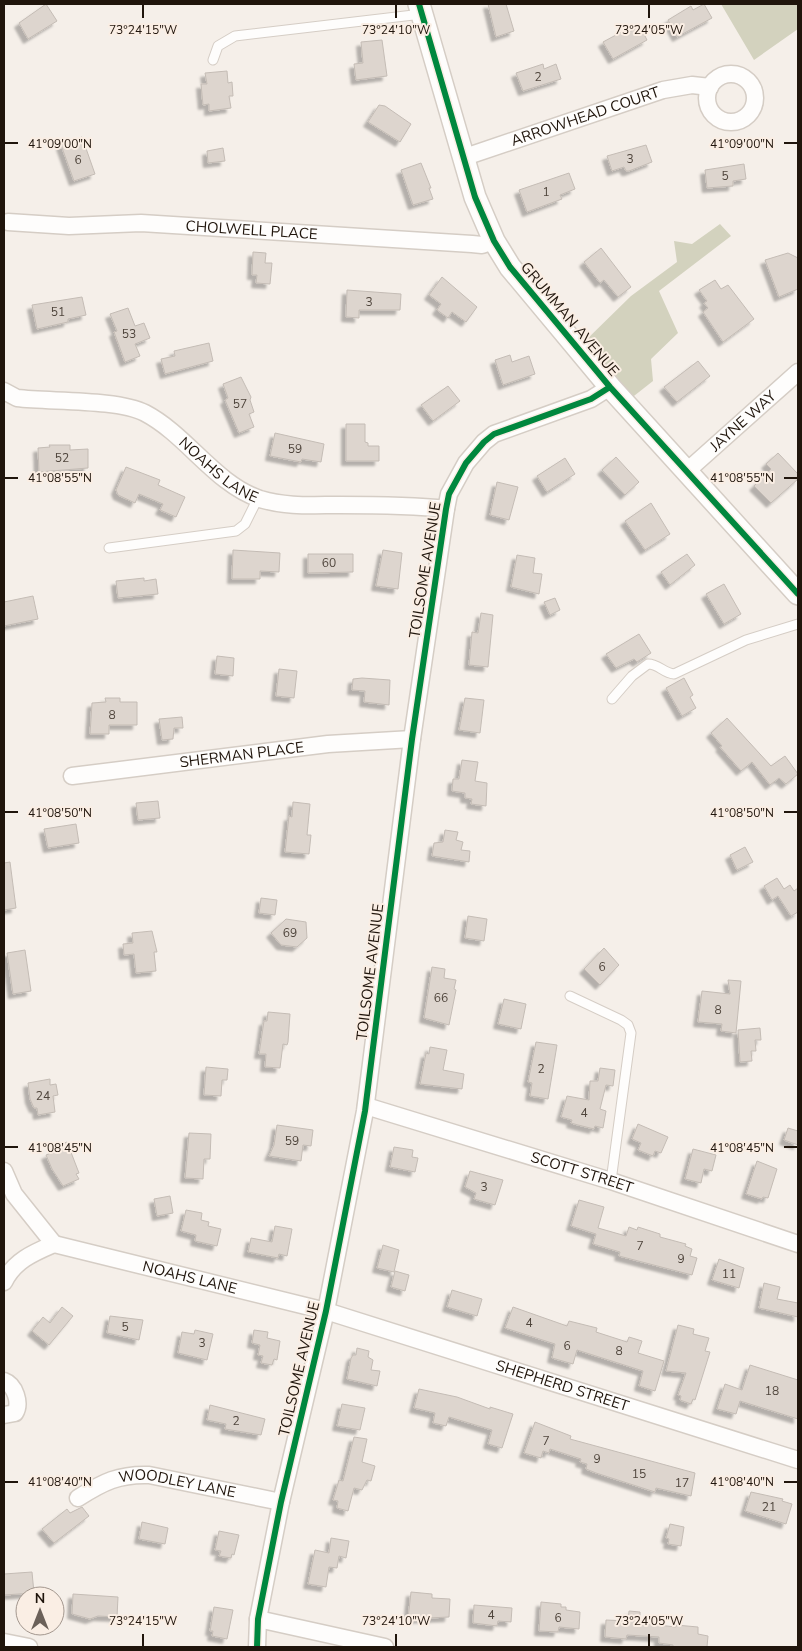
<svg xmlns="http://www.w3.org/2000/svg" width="802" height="1651" viewBox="0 0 802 1651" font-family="'Nunito Sans',sans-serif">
<defs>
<filter id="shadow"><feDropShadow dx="-4.5" dy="4.5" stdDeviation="1" flood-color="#0004"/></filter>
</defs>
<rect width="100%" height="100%" fill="#f5efe9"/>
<path fill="#d3d2be" d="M721 4H798V29L754 60Z
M720 224 731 236 659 291 678 333 651 359 653 381 625 403 583 343 631 296 677 262 674 241 692 244Z"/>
<path fill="#ddd5ce" stroke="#c4bcb5" filter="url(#shadow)" d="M46 4 57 21 28 39 19 23Z
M488 4H506L514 31 496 37Z
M704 4 712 18 677 37 668 20 691 6 693 10Z
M640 26 647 40 613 59 603 42 627 29 629 32Z
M382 40 387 76 356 80 354 64 363 63 361 42Z
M543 64 544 69 556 64 561 79 523 91 516 73Z
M227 71 228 83 232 82 233 96H229L231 108 209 111V104L203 105 201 84H207L205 73Z
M379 105 385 106 411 124 400 142 368 122Z
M82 137 95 174 74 181 61 145Z
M646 145 652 162 629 171H626L624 167 612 171 607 156Z
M223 148 225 161 208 163 207 151Z
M421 163 431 188H429L433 199 413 205 401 170Z
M744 164 746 179 733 181V186L707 188 705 170Z
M569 173 575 189 560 195 562 199 527 212 519 190Z
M601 248 631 287 618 297 604 280 600 283 584 262Z
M253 252 266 253 265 263H272L270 284 256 283 257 275H252Z
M788 253 798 258V289L779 297 765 260Z
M442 277 477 307 466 322 452 312 448 318 437 310 441 304 429 295Z
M715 280 721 289 728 285 754 319 723 342 703 312 708 308 704 303 707 301 699 290Z
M347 290 401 294 400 310H359V318L346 317Z
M82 297 86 315 68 319V322L37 329 32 305Z
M128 308 135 326 144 323 150 338 135 344 140 356 125 362 114 332 117 331 110 314Z
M209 343 213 361 165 374 161 359 175 356 174 351Z
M510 355 512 362 529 356 535 374 503 385 495 360Z
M698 361 710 376 677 402 664 387Z
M241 377 251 397 250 400 254 412 249 414 254 427 239 433 225 400 228 398 223 384Z
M448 386 460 401 433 421 421 405Z
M346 424H365V442L368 443V446H379V461H346Z
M275 433 324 444 321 462 302 459 301 462 270 456Z
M49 445H70V450L88 449V468L39 472 38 448 50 447Z
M778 453 798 474V479L771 503 754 486 771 469 766 464Z
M616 457 639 482 625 495 602 470Z
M565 458 575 474 547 492 537 476Z
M126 467 160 480 158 485 185 497 176 517 160 510 163 504 139 494 135 503 118 495 116 490Z
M497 482 518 487 509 520 490 515Z
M651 503 670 534 645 550 625 521Z
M233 550 280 553 279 572 260 571V579H232Z
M383 550 402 553 398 589 376 586Z
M308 554H353V572L308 573Z
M687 554 695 565 670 585 661 572Z
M517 555 535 558 533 573 542 574 539 594 511 587Z
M144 578V581L156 579 158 594 118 598 116 581Z
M724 584 741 614 724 624 706 594Z
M33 596 38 619 4 626V602Z
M555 598 560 610 550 615 544 602Z
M481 613 493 615 488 667 469 665 472 632 478 633Z
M639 634 651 653 637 662 634 659 616 668 606 654Z
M217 656 234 658 233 676 215 674Z
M279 669 297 671 294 698 276 696Z
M362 678 390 680 389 705 364 702 365 691 352 690 353 679Z
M684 678 693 695 690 697 696 708 682 716 666 688Z
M105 698H120V702H137V725H109V734H90L92 703 106 702Z
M465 698 484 700 480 733 459 730Z
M182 717 183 728H174L173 739 162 740 159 719Z
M727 718 771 766 785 756 798 774 786 784 779 778 770 785 752 762 741 771 720 747 722 746 711 733Z
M462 760 478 762 475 781 487 783 486 806 471 804 472 799 465 798V793L452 791 453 779H459Z
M158 801 160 818 138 820 136 803Z
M293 802 310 804 307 835H311L309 854 285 852 289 816 292 817Z
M76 824 79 843 48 848 44 829Z
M445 830 458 832 456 840 463 842 461 850 470 851 469 862 432 856 434 843 443 842Z
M745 847 753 862 737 870 730 855Z
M10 862 16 908 4 910V863Z
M777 878 784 889 790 885 794 891 798 888V912L791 916 778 896 772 900 764 886Z
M261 898 277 900 275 915 259 913Z
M468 916 487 919 484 941 465 938Z
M286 919 306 922 307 938 297 947 281 945 271 933Z
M152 931 157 952H154L156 971 136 973 134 954 124 955 123 944 133 943 132 933Z
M604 948 619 965 600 985 584 969Z
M25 950 31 991 13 994 7 953Z
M432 967 445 969 444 978 456 980 454 989 456 990 449 1025 424 1018Z
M728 980 741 981 736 1033 721 1031 722 1024 698 1022 702 991 730 994Z
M504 999 526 1004 521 1029 498 1024Z
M268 1012 290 1014 288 1042 287 1045 283 1044 280 1068 265 1067 266 1054H259L264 1021H267Z
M760 1028 761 1040H755L756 1051H751L752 1061 740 1062 738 1030Z
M536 1042 557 1045 548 1099 530 1096 532 1083 528 1082Z
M430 1047 447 1050 443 1070 464 1074 462 1089 420 1084 426 1053 429 1054Z
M206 1067 228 1069 227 1080H222L221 1096 204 1095Z
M600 1068 615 1070 613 1086 606 1085 600 1109 606 1111 603 1128 595 1126 594 1129 578 1125 571 1123 572 1120 561 1117 567 1096 589 1100 590 1081H598Z
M50 1079V1085L56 1084 58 1095 53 1096 55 1112 38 1115 37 1108H34L30 1099 28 1083Z
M638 1124 668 1137 661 1153 655 1151 653 1156 638 1150 641 1143 632 1139Z
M277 1125 313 1130 311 1146 303 1145 301 1161 269 1156 274 1145Z
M788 1128 798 1131V1145L784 1140Z
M189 1133 211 1134 210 1159H204L203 1179 185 1178Z
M67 1142 79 1173 76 1174 79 1179 63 1186 52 1169 46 1155 56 1151 54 1147Z
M394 1147 413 1150 412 1157 418 1158 415 1172 390 1167Z
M693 1149 716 1155 712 1171 704 1169 701 1183 685 1179Z
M757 1161 777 1169 768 1198 763 1197 762 1199 746 1194Z
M470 1171 503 1180 495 1205 474 1199 476 1193 465 1187Z
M170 1196 173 1213 157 1216 154 1199Z
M579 1200 604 1207 598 1228 626 1236 629 1227 637 1230 638 1227 660 1234V1237L686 1244 685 1246 692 1249 690 1256 697 1258 692 1275 619 1256 620 1252 593 1244 596 1234 571 1226Z
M186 1210 202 1213 201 1220 209 1222 208 1226 221 1229 217 1246 195 1241 196 1235 181 1231Z
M275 1226 292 1229 287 1256 279 1254 278 1258 248 1252 251 1238 272 1242Z
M383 1245 399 1250 394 1272 377 1268Z
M719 1259 744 1268 739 1288 712 1280Z
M395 1271 409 1275 405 1291 391 1287Z
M764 1283 780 1287 777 1299 798 1303V1317L759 1308Z
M452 1290 482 1299 477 1316 447 1307Z
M62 1307 73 1316 49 1345 32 1331 43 1317 50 1323Z
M513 1307 567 1326 569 1321 597 1328 596 1332 627 1342 629 1337 642 1341 638 1353 664 1361 655 1391 639 1386 643 1371 577 1350 573 1364 552 1358 555 1344 505 1328Z
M110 1316 143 1320 139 1340 107 1333Z
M678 1325 694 1329 693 1334 709 1338 705 1351 710 1352 695 1400 693 1399 691 1404 680 1400 681 1396 678 1395 686 1373 666 1371Z
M195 1330 213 1334 207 1360 178 1353 182 1332 194 1334Z
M254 1330 268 1332 267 1338 280 1341 277 1360 274 1359 272 1365 261 1363 263 1356 258 1355 260 1345 252 1343Z
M357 1348 369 1351 368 1357 373 1360 371 1370 380 1371 377 1386 347 1379 351 1358 353 1355H356Z
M750 1365 798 1380V1419L740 1401 736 1414 717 1409 725 1384 742 1390Z
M419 1389 457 1397 490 1409V1407L513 1414 502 1448 488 1444 492 1430 449 1417 446 1426 433 1423 435 1413 414 1408Z
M342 1404 365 1408 360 1430 337 1426Z
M210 1405 265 1419 261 1435 225 1429 226 1424 207 1420Z
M535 1422 571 1436 570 1439 695 1473 691 1496 656 1488 655 1492 596 1473 586 1469 587 1464 580 1462 581 1459 550 1449 549 1453 543 1451 541 1458 524 1453Z
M354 1437 367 1439 362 1462 375 1466 371 1481 367 1480 362 1490 354 1488 348 1511 337 1508 338 1501 333 1500 339 1480 343 1481Z
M751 1492 783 1499 782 1501 792 1504 786 1524 745 1511Z
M82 1507 89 1516 54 1543 42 1529 67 1509 70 1513Z
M142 1522 168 1528 165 1544 139 1539Z
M670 1524 684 1527 681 1546 668 1544 669 1539 666 1538Z
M219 1531 239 1535 234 1555 232 1554 231 1558 219 1556 221 1551 215 1550Z
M331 1538 349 1541 346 1558 339 1556 337 1568 329 1567 326 1587 308 1584 315 1550 329 1553Z
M32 1572 34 1593 4 1595V1574Z
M411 1592 432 1594V1598L450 1599 449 1617 408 1619Z
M73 1594 118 1597 117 1617 98 1616 90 1619 72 1614Z
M541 1602 561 1604V1607H566V1610L580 1612 579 1629 559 1627 558 1632 539 1631Z
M474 1605 512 1608 511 1622 498 1621 497 1626 473 1623Z
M214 1607 233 1610 227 1639 212 1636 213 1631H210Z
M629 1611 640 1612V1623L676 1627V1625L698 1627V1634L708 1636 707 1647H673V1645L659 1643V1637L627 1635 626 1639 605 1637 606 1620 628 1621Z"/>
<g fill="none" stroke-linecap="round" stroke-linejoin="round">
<g stroke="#d5cdc5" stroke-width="11">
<path id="service" d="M213 60 218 46 235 36 422 14
M109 548 236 531 245 524 258 498
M612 699 632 676 648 664C659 664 663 673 674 674L746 640 798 624
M570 996 621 1020 628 1025 631 1033 611 1181"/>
</g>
<g stroke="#d5cdc5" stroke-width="19">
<g id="minor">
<circle cx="731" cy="98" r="24"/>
<path id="s1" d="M462 158 663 90 692 85 710 87"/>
<path id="s2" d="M8 222 69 226 141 223 472 244 482 245 494 241"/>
<path id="s3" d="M4 391 17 398C51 402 118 399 145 413 187 435 215 484 260 499 286 507 313 505 339 505 375 505 410 505 446 509"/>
<path id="s4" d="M687 471 798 372"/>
<path id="s5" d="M72 776 328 744 412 739"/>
<path id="s6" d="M366 1106 611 1181 798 1244"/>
<path d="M4 1171 14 1194 54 1244C33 1253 14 1261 4 1282"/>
<path id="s7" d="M54 1244 326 1311 798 1460"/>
<path d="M4 1381C15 1385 21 1403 15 1413L4 1415"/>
<path id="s8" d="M78 1498C103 1482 119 1474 149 1475L281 1502"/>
<path d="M258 1619 385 1647"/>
<path d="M4 1642 29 1647"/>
<path d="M257 1647 258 1619 281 1502 326 1311 365 1111 412 739 446 509 449 494 466 463 484 442 494 434 591 399 610 387"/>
</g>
</g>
<g stroke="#d5cdc5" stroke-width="24">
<path id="tertiary" d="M419 4 475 197 494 241 510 267 610 387 798 594"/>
</g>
<use href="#service" stroke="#fefdfc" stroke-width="9"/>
<use href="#minor" stroke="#fefdfc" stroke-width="16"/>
<use href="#tertiary" stroke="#fefdfc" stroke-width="21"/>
<g stroke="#faeee4" stroke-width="9">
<path id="cycleway" d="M419 4 475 197 494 241 510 267 610 387 798 594
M257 1647 258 1619 281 1502 326 1311 365 1111 412 739 446 509 449 494 466 463 484 442 494 434 591 399 610 387"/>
</g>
<use href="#cycleway" stroke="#00873e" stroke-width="6"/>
</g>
<path fill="none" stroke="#20150c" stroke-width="2" d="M143 5V18M396 5V18M649 5V18M5 143H18M784 143H797M5 478H18M784 478H797M5 812H18M784 812H797M5 1147H18M784 1147H797M5 1482H18M784 1482H797M143 1634V1646M396 1634V1646M649 1634V1646"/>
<g text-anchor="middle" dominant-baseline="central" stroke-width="4" stroke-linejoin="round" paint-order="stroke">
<g font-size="12" fill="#4f453c">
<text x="538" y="77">2</text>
<text x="630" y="159">3</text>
<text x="78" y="160">6</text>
<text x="725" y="176">5</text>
<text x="546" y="192">1</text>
<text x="369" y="302">3</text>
<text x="58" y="312">51</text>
<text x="129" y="334">53</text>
<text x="240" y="404">57</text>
<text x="295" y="449">59</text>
<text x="62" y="458">52</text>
<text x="329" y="563">60</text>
<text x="112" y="715">8</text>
<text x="290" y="933">69</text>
<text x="602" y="967">6</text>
<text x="441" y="998">66</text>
<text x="718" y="1010">8</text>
<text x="541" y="1069">2</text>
<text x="43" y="1096">24</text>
<text x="584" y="1113">4</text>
<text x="292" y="1141">59</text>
<text x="484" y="1187">3</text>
<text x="640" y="1246">7</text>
<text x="681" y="1259">9</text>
<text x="729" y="1274">11</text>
<text x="529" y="1323">4</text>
<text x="125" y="1327">5</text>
<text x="202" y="1343">3</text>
<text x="567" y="1346">6</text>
<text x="619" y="1351">8</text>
<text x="772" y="1391">18</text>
<text x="236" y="1421">2</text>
<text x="546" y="1441">7</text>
<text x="597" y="1459">9</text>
<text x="639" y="1474">15</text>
<text x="682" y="1483">17</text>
<text x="769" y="1507">21</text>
<text x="491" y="1615">4</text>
<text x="558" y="1618">6</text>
</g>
<g font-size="15" fill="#20150c" stroke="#faeee4">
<text stroke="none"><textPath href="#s1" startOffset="130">ARROWHEAD COURT</textPath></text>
<text stroke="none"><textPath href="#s2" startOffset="244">CHOLWELL PLACE</textPath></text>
<text transform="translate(570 319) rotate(50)">GRUMMAN AVENUE</text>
<text stroke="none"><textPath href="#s4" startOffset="75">JAYNE WAY</textPath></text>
<text stroke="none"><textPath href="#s3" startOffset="238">NOAHS LANE</textPath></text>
<text transform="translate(425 570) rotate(-81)">TOILSOME AVENUE</text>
<text stroke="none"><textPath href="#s5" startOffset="171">SHERMAN PLACE</textPath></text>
<text transform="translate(370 972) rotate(-83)">TOILSOME AVENUE</text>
<text stroke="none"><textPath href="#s6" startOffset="226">SCOTT STREET</textPath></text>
<text stroke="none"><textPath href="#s7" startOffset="140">NOAHS LANE</textPath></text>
<text transform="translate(299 1369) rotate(-77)">TOILSOME AVENUE</text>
<text stroke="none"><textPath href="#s7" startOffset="528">SHEPHERD STREET</textPath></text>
<text stroke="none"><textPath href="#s8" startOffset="105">WOODLEY LANE</textPath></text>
</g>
</g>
<g font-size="12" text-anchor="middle" fill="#20150c" stroke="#faeee4" stroke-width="4" stroke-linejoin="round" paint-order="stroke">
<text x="143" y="34">73°24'15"W</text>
<text x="396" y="34">73°24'10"W</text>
<text x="649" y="34">73°24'05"W</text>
<text x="60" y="148">41°09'00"N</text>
<text x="742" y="148">41°09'00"N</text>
<text x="60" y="482">41°08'55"N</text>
<text x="742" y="482">41°08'55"N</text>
<text x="60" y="817">41°08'50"N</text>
<text x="742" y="817">41°08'50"N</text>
<text x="60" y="1152">41°08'45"N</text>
<text x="742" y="1152">41°08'45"N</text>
<text x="60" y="1486">41°08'40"N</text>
<text x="742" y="1486">41°08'40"N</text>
<text x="143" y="1625">73°24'15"W</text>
<text x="396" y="1625">73°24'10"W</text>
<text x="649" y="1625">73°24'05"W</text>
</g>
<rect width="802" height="1651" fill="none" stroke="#20150c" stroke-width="10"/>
<g transform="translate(40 1611)"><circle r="24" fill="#faeee4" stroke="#a3978e"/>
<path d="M0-4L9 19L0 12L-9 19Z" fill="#6b6159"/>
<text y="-8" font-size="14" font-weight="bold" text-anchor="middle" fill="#20150c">N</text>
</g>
</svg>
